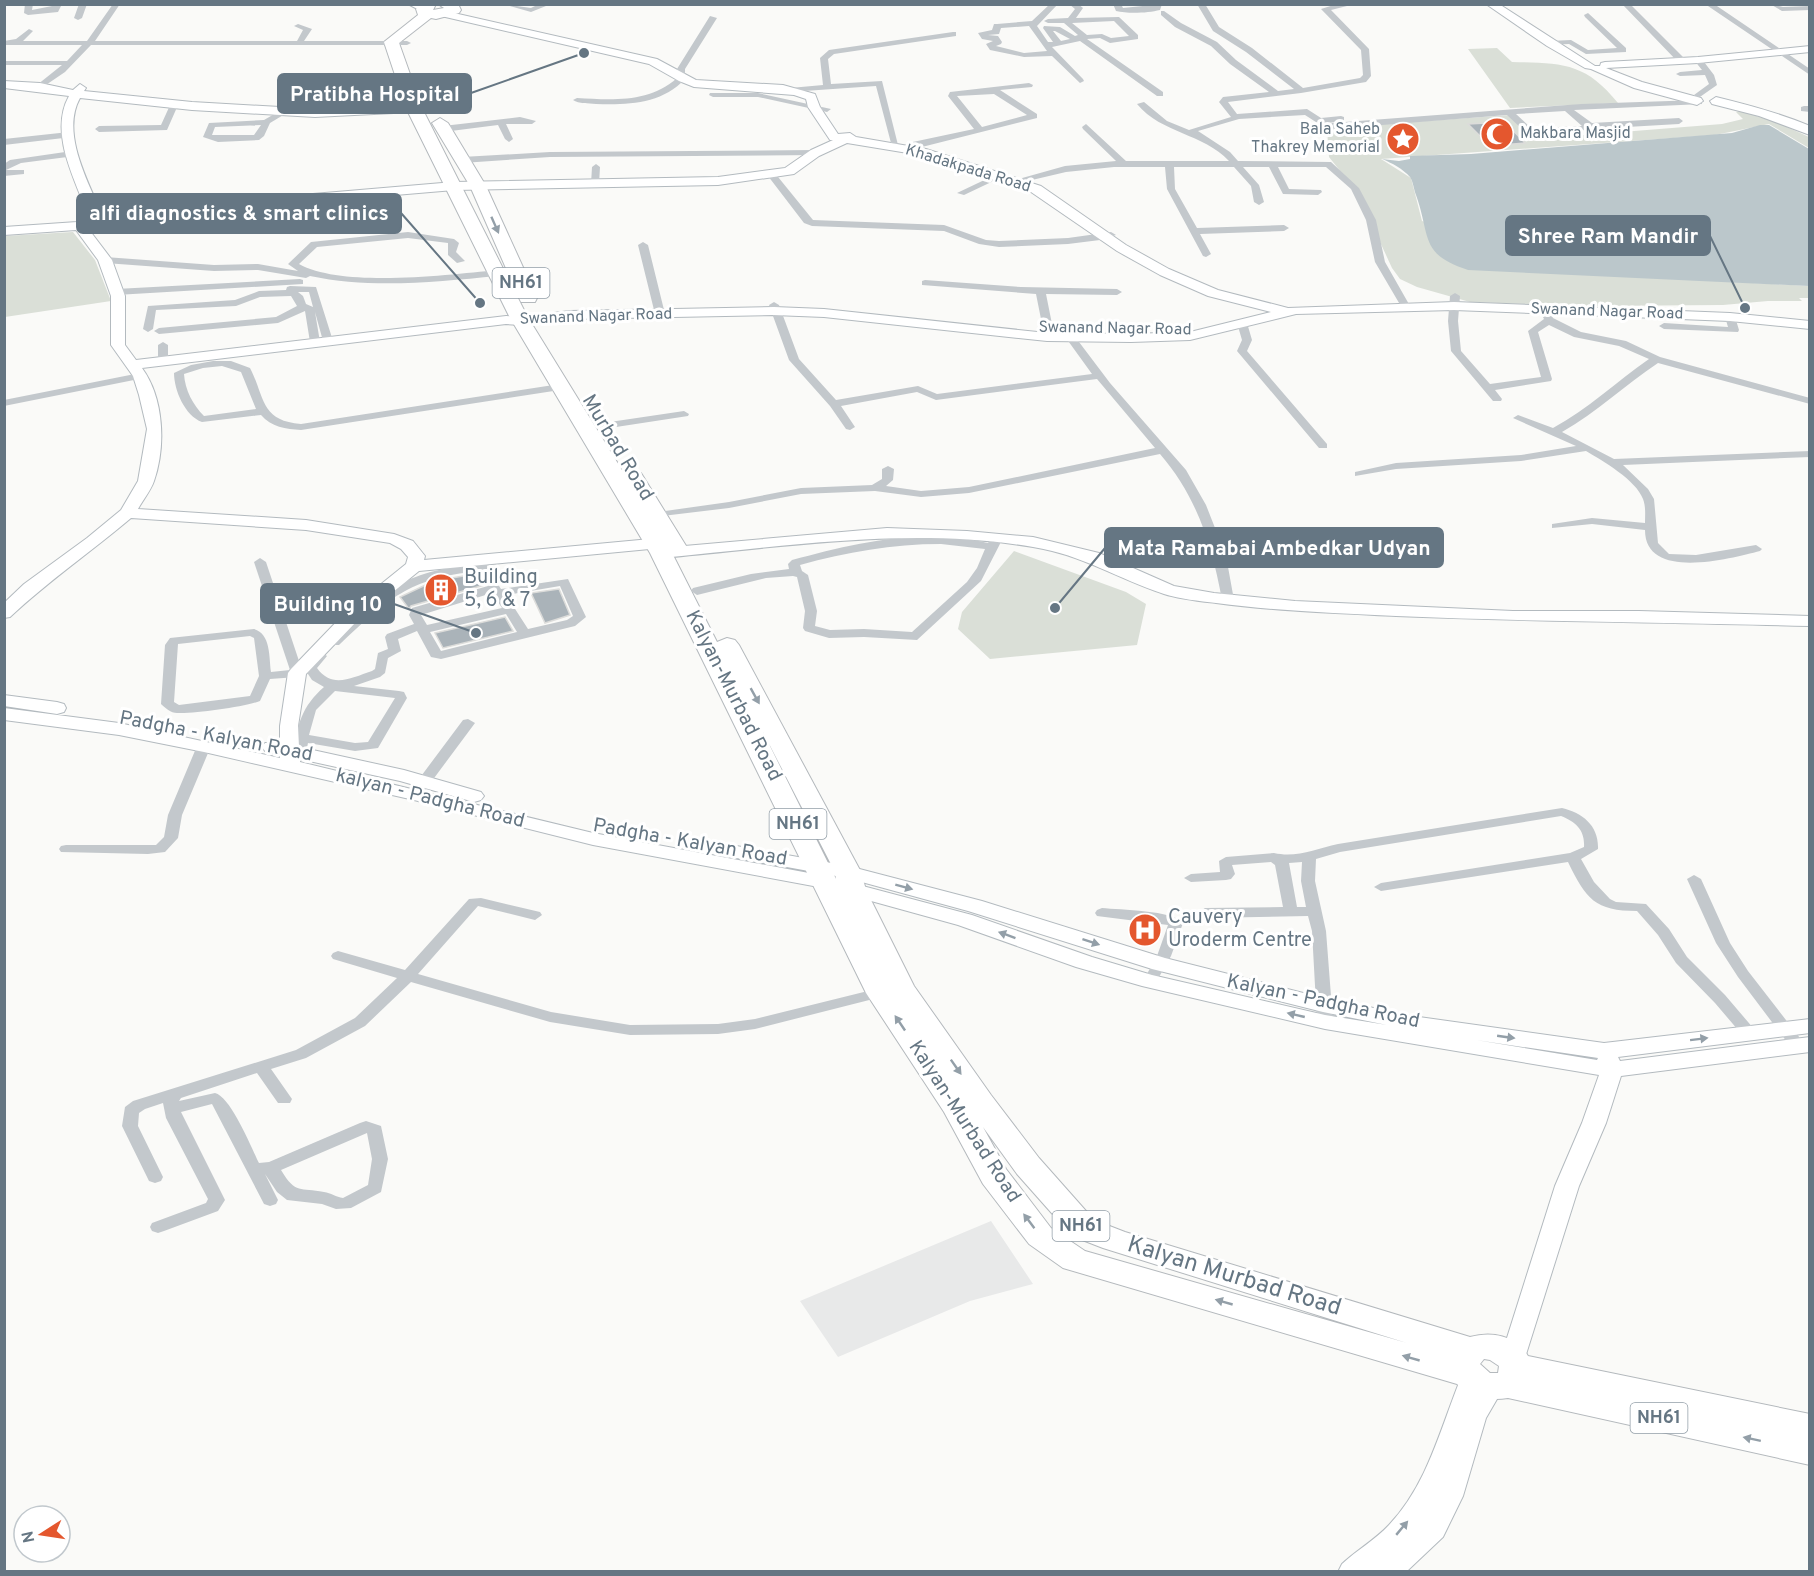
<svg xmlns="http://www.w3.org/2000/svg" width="1814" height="1576" viewBox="0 0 1814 1576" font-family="Overpass,sans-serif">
<rect width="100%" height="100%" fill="#fafaf8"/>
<path fill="#e8e9e9" d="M991 1221 1033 1284 970 1301 838 1357 800 1301Z"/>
<path fill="#dadfd7" d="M1497 48 1512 62C1561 63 1585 62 1618 103L1510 108 1468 49Z
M1741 111 1778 123 1809 137V148L1769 124 1715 135 1381 159 1411 178 1422 221 1590 274 1809 286V298H1799L1802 301H1768L1723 305 1590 306 1499 303 1470 302 1417 287 1400 279 1392 268 1357 192 1329 157 1327 128 1510 115 1534 139 1722 124 1743 119 1736 112Z
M73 232 95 260 111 301 5 317V236Z
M1014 551 1126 592 1146 604 1137 645 990 659 958 629 962 612Z"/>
<path fill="#bbc7cb" d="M1760 125H1769L1809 149V286L1468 270C1419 254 1431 237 1416 195 1414 190 1413 181 1410 177 1403 169 1392 163 1382 159L1399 161 1410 159V156L1471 154 1732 133Z"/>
<path fill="#aab3b9" stroke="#dcdcda" stroke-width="1.5" d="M1505 122 1525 143 1490 146 1468 124Z
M475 574 484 585 411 606 409 609 400 597 434 581Z
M559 589 570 615 545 623 531 593Z
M505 617 513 631 443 648 435 633Z"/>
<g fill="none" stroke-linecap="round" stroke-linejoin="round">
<g stroke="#b3babf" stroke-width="2">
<path id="secondary" d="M408 4H423L428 9 423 12Z
M1486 4H1499L1595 66H1600L1601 63 1605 62 1698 57 1810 46V52L1698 63 1606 68 1642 82 1701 98 1703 101 1697 105 1634 88 1591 69 1585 68 1547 46Z
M445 11 657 59 696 80 783 85 815 94 820 107 838 134 850 133 856 137 926 149 1041 186 1126 245 1169 269 1218 290 1288 308 1454 302 1730 313 1810 321V329L1730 321 1454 310 1296 314 1190 340 1131 342 1047 341 824 317 774 315 570 319 521 325 506 324 142 368C164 398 166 446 154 481 151 490 143 500 138 509L306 520 394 534 413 541 425 556 424 560 672 537 680 542 673 547 887 528 967 531 1033 537 1099 553 1174 586 1214 593 1295 601 1513 611H1639L1810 616V626C1672 622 1534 622 1396 616 1336 613 1276 611 1216 603 1199 601 1180 599 1164 594 1118 579 1083 555 1033 547 910 526 783 547 661 558L655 557 653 553 660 548 419 571 356 622 306 674 298 726 299 747 404 770 481 792 484 796 481 800 474 802 400 781 300 759V762L593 833 825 876 972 915 1092 957 1152 975 1325 1015 1387 1025 1323 1012 1152 969 968 911 847 878 731 857 724 855 721 851 724 847 731 845 848 866 982 901 1165 958 1323 998 1419 1017 1604 1043 1810 1019V1033L1618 1057 1620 1061 1810 1037V1052L1621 1076 1606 1123 1579 1186 1522 1367 1513 1370 1504 1367 1500 1360 1555 1186 1582 1123 1599 1075 1325 1029 1142 986 1076 967 958 925 824 888 593 845 414 800 204 752 119 735 4 720V708L119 723 280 758V755L265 751 262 747 265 743H280V726L288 673 291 669 344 614 406 564 408 557 401 549 390 543 306 530 131 518C91 552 48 581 10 617L4 618V603L24 584 87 538 121 510 138 481 147 429 139 395 133 376 111 345V296L98 260 76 230 4 235V227L77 222 83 217H93L95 220 87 227 112 260 125 296V345L136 360 506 316 521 317 570 311 774 307 824 309 1047 333 1131 334 1190 332 1271 312 1208 296 1160 275 1117 251 1031 192 920 155 847 143 819 156 794 174 718 185 454 190 112 219 105 215 112 211 454 182 718 177 785 168 811 150 833 140H830L808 107 806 99 794 95 694 87 679 81 649 64 441 16 439 14ZM1476 1040 1598 1058 1597 1060Z
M4 81 40 83 73 90 80 84 86 88 84 91 192 102 315 109 433 103 439 107 433 111 315 117 192 110 80 98C61 132 87 180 101 212L94 216 87 212C74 178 49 132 69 96L4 88Z
M1716 97C1748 105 1779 113 1810 126V135L1759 116 1712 104 1710 101Z
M4 695 57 702 64 704 66 708 64 712 57 714 4 706Z
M1473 1370 1482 1373 1485 1379 1491 1377 1500 1380 1504 1387 1486 1418 1463 1496 1443 1537 1406 1572H1338L1342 1564C1357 1550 1375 1540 1389 1525 1427 1485 1440 1430 1460 1380L1464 1373Z"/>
</g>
<g stroke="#b4b9bd" stroke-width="2">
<path id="highway" d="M421 4H436L433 10 444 8 438 4H458L461 10 459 13 436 19 431 18 399 43 422 108 527 316 625 475 634 471 641 473 688 549 685 554 673 555 717 642 727 638 735 640 739 645 861 872 866 890 914 986 991 1095 1039 1158 1094 1220 1125 1232 1470 1337C1491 1331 1516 1335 1528 1356L1810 1414V1465L1508 1398C1491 1401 1470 1398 1457 1384L1063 1268 1029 1244 983 1184 944 1112 866 993 650 553 509 316 406 108 384 42 418 15 416 9ZM762 730 835 872 836 879ZM983 1127 1017 1174 1072 1236 1103 1248 1407 1343 1085 1251 1051 1228 1006 1169ZM1484 1359 1490 1360 1499 1366 1498 1373H1490L1480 1364Z
M440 118 448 123 486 186 537 298 535 302H521L519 298 470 186 432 123Z"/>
</g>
<path fill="#c3c8cc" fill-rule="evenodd" d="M25 4H33L32 10 62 4 58 12 28 15 24 13Z
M79 4H87L82 18 78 20 74 18Z
M113 4H120L95 41H297L303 30 294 26 298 24 312 29 304 41H407L411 43 407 45H91L65 72 40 89H37V85L62 65H4V61H67L82 45H4V41L16 39 29 29 33 31 23 41H87Z
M503 4 531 8 539 4H551L531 12Z
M1050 4H1058L1037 26 1048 42H1053L1043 28 1044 26 1060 27 1075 36 1078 35 1064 23H1048L1044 21 1048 19 1068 18 1075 9 1069 4H1078L1083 8 1076 18 1119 17 1138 35V39L1110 43 1100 38 1087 39 1163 92V96H1157L1080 41 1052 47 1083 79 1084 81 1080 83 1052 56 1024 57 990 50 986 44 993 41 982 39 978 33 992 30 994 24H997L1032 21ZM1114 21 1129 36 1111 38 1102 34 1087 35 1072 23ZM1029 26 1047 51 1024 53 996 46 1001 44 1002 42 998 36 988 35 999 34 1001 28ZM1053 31H1055L1070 39 1061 41Z
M1113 4H1121L1123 8 1162 4 1160 10C1148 13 1128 14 1116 11Z
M1197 4H1205L1219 27 1252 48 1303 88 1360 78 1363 75 1361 50 1321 9 1337 4H1355L1331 10 1369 49 1371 76 1366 82 1301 93 1228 102 1237 114 1307 109 1321 118 1341 116 1344 117V121L1319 124 1305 115 1239 119 1198 131 1230 152 1238 161 1331 162 1359 188 1376 220 1385 262 1410 306 1408 308H1402L1375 262 1366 220 1351 189 1326 167H1278L1289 189 1321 190 1322 192 1318 195 1283 194 1269 167H1243L1259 185 1264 202 1259 205 1254 202 1251 186 1234 167H1174L1175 189 1197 228 1284 225 1289 228 1284 231 1200 234 1211 254 1206 257 1203 256 1167 189 1165 167H1114L1066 172 1015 184V180L1065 166 1116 161 1083 129 1082 127 1086 124 1126 161H1229C1203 133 1162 134 1137 104L1144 102 1167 121 1189 130 1231 117 1219 102 1223 97 1269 92 1230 64 1211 46 1175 27 1161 15V11H1164L1181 23 1217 42 1236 60 1278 91 1294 89 1246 52 1213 31Z
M1622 4H1630L1685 59V63H1679Z
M1705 4H1714L1810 69V75Z
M1770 4 1783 7 1810 6V10L1782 11Z
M1588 13 1626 48V52L1586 54 1569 44 1547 45V41H1550L1571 40 1588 50 1617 48 1585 17 1584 15Z
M710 16 717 18 685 69V79C662 104 628 105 596 104 588 103 579 104 573 100L577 98C612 100 649 103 677 78V69Z
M953 32H956V36L834 54 828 59 831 84 882 81 898 145 891 143 876 86 790 92 786 90 790 88 823 85 820 58 829 50Z
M1695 58H1701L1714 75 1717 85 1697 99H1694V95L1709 84 1705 75 1680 76 1676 74 1680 72 1702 70 1694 60Z
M1029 83 1033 85 1032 87 1000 90 1037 114V118L906 151 902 148 908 143 974 129 948 96 950 92ZM994 94 1027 115 982 127 957 96Z
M710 93H758L831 109 827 112 758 97H713L709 95Z
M1699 100H1702V104L1574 110 1592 123 1679 118 1683 121 1679 124 1592 129 1584 126V130L1581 131 1534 134 1524 131 1507 115 1332 129 1328 126 1332 123 1581 104ZM1565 111 1582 126 1534 128 1530 127 1516 114Z
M171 103 178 105 167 130 99 132 95 129 99 126 161 125Z
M1804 106H1810V112L1801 111V107Z
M283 109 290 111 270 123 264 136 259 140 218 142 203 137 209 123 264 120ZM261 125 254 135H212L215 127Z
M520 117 536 121 532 124H506L513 139 509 142 505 139 498 125 443 132 439 129 443 126Z
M69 132 73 135 72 137 4 145V139Z
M815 150 819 153 818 155 550 157 462 163 458 160 462 157 550 152Z
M72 151 76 154 75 156 21 163 6 170H24V174L4 176V164L10 160Z
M596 164 600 167 599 184 595 187 591 184 592 167Z
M771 171 774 172 813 220 944 225 986 240 999 241 1068 238 1111 232 1116 235 1100 240 1068 244 999 247 979 244 944 231 812 226 804 223 768 176V172Z
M997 174 1004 176 964 195 957 193Z
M408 232 454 239 459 243 456 252 465 261 457 263 448 255V243L408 238 317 247 299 264C342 288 447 275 497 270L502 273 497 276C436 282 371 289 310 276L306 278 258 270 214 271 105 263 100 260 105 257 214 265 258 264 298 271 288 264 311 242Z
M643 242 648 245 665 314 664 316 660 317 655 314 638 245Z
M300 279 303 280V284L116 295 111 292 116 289Z
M925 280 1021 287 1117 289 1122 292 1117 295 1046 294 1053 329 1052 337 1047 340 1042 337 1043 329 1036 294 922 285V281Z
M290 286 316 287 333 341 332 343H324L323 341 315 312 320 342 315 345 310 342 305 311 278 323 159 334 154 331 159 328 276 317 297 306 291 296 260 297 236 306 156 310 153 329 148 332 143 329 148 306 235 300 259 291 286 290 287 287ZM298 292H309L313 307 306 304 303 296Z
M1455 293 1460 296 1458 321 1461 351 1490 384 1541 377 1528 331 1544 319 1540 311 1545 308 1548 309 1553 318 1581 332 1626 341 1660 357 1810 398V404L1658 363C1625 385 1597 412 1562 432L1614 459 1810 451V457L1623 465 1648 489 1654 499 1658 543 1669 554 1696 555 1756 545 1762 549 1760 551C1729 559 1645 581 1645 530L1592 524 1552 528V524L1592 518 1645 523C1645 515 1646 507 1643 499 1636 480 1603 461 1586 451L1521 461 1396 469 1355 476V472L1396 463 1521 455 1576 446 1513 418 1518 415 1553 428C1588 409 1616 382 1649 359L1619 346 1574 337 1549 325 1538 332 1552 379 1551 381 1495 390 1502 399 1501 401H1493L1451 351 1448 321 1450 296Z
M774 302 779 305 799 359 836 400 918 386 937 394 1092 374 1066 338 1069 328H1077L1076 338 1110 383 1186 470 1206 505 1226 556 1234 600 1228 604 1222 600C1212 545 1197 497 1160 454L969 493 921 497 875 491 801 494 729 508 654 517 652 515 658 512 729 502 801 488 872 485 882 479V469L888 466 894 469 893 480 886 486 921 491 969 487 1155 448 1097 379 936 400 917 392 841 406 855 427 850 430 846 429 830 406 789 360 769 305Z
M1730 314 1735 317 1739 330 1738 332 1664 329 1659 326 1664 323 1728 327 1725 317Z
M1242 320 1247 323 1252 340 1247 351 1327 444V448H1319L1237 351 1242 340 1237 323Z
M163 342 168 345V360L163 363 158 360V345Z
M213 361H231L250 368C265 397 260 421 301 424L560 384 565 387 560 390 301 430C286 429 271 427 261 415L202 422C185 416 174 390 174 373L191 365ZM222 366 241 372 256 409 204 416C193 405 185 390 184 374L203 368Z
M140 373 145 376 144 378 4 406V400Z
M684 411 689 414 688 416 603 429 598 426 603 423Z
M997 535 1003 538 981 581 917 640 864 637 829 638 805 631 803 628 805 611 797 577 793 576 766 578 697 595 691 591 693 588 751 574 789 569 788 564 792 560C854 543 923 527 988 543L993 536ZM941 544 985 549 977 568 967 582 912 632 864 629 830 630 815 626 817 611 808 575 802 571 800 565C847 552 892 544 941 544Z
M482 556 488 560 487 567 501 589 568 579 586 617 575 626 441 659 431 657 417 631 398 639 401 651 388 658 385 673 380 677 354 686 399 691 404 692 407 698 378 748 355 751 308 743 305 756H295L293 753C297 725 302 706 324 687L312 680 304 668 317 653 321 652 327 656 317 668C332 689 351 678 372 671L375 669 378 653 388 649 385 637 387 634 414 624 409 615 412 608 488 586 478 571C408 579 389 598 339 645H331L329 642 331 639C382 591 403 572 476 564L478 558ZM560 586 573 616 567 620 528 629 506 595ZM492 593 502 608 427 625 421 615ZM506 614 517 632 441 651 430 632ZM335 691 395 698 368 742 355 743 309 735 316 710Z
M260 558 266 562 303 673 297 677 270 679 260 701C244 707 194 714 177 713 171 713 165 708 161 704L165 645 170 638 254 629C271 634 269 657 271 672L290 670 254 562ZM250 636 254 638 259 676 250 696 179 705 174 702 178 644Z
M468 719 475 723 420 797H410L408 794 410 791 463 720Z
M204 742 211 746 182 815 178 838 165 852 148 854 61 852 59 849 61 846 66 845H156L164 837 168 815 197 746Z
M1562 808C1583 813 1599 826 1598 849L1581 859 1594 882 1610 899 1616 902 1646 904 1669 929 1687 957 1725 995 1754 1029 1757 1033 1754 1037H1744L1715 1003 1676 963 1658 935 1637 911C1595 911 1586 899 1568 862L1381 891 1374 887 1381 883 1570 853 1584 847C1585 830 1576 822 1561 816L1340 852 1316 859 1315 881 1326 931 1333 1022 1330 1026H1320L1317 1022 1312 931 1308 916 1205 918 1198 913 1205 908 1283 907 1275 865 1271 862 1232 865 1235 874 1231 879 1226 880 1191 882 1184 878 1191 874 1220 872 1219 861 1226 857 1274 853C1296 858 1316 849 1338 844ZM1302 862 1301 881 1306 907H1297L1289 863Z
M1694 875 1701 879 1730 943 1748 971 1803 1042 1806 1046 1803 1050H1793L1738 977 1716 943 1687 879Z
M481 898 540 912 542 915 535 920 478 906 418 974 551 1012 630 1025 718 1024 755 1019 884 987 889 989 892 992 889 995 755 1029 718 1034 630 1035 550 1022 411 982 365 1026 306 1058 271 1069 292 1099 290 1103H278L257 1073 181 1098 179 1101 215 1093C231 1097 251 1147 259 1163L269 1162 360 1123 366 1121 381 1126 388 1159 381 1192 351 1208 336 1209 322 1204 287 1200 277 1192 265 1174 278 1200 276 1204 270 1206 264 1204 212 1104 181 1112 225 1200 218 1211 164 1231 158 1233 152 1231 150 1227 152 1223 206 1203 208 1199 166 1118 163 1103 145 1109 139 1113 138 1126 163 1177 161 1181 155 1183 149 1181 122 1126 125 1107 133 1101 296 1050 355 1018 397 978 333 959 331 956 333 953 338 951 405 970 469 899ZM367 1133 372 1159 368 1185 343 1198C336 1197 331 1193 324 1192 300 1187 296 1195 281 1170Z
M1102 908C1120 910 1173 910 1183 923L1171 956 1155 984H1145L1143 981 1157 956 1168 925 1097 916 1095 913 1097 910Z"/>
<use href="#secondary" fill="#fff" fill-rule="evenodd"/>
<use href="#highway" fill="#fff" fill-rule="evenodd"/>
</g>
<defs><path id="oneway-solid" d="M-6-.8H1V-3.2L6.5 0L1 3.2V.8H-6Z" transform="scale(1.5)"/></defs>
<g fill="#939fa8">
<use href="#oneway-solid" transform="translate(495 225) rotate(66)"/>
<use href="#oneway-solid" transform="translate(755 696) rotate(61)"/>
<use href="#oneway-solid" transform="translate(904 887) rotate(15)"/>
<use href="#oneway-solid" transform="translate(1007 935) rotate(-160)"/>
<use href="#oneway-solid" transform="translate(1091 942) rotate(18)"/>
<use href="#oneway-solid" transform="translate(1296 1015) rotate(-167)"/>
<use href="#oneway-solid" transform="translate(900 1023) rotate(-124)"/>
<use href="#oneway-solid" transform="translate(1506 1037) rotate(8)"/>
<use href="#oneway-solid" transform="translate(1699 1039) rotate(-7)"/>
<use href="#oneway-solid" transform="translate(956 1067) rotate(55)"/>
<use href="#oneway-solid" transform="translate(1029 1221) rotate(-127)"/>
<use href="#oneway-solid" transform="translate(1224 1302) rotate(-164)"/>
<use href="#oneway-solid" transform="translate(1411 1358) rotate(-164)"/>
<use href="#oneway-solid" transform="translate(1752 1439) rotate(-168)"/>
<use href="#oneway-solid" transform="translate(1402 1528) rotate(-50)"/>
</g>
<defs>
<g id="mosque-disc" transform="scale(1.725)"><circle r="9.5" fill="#e4572e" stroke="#fff"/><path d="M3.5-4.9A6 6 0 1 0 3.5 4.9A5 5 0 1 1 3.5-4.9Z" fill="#fff"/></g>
<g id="sight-disc" transform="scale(1.725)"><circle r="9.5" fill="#e4572e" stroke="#fff"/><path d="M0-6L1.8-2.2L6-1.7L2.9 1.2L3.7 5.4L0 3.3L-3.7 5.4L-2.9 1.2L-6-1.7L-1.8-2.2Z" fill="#fff"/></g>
<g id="building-disc" transform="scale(1.725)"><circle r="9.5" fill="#e4572e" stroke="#fff"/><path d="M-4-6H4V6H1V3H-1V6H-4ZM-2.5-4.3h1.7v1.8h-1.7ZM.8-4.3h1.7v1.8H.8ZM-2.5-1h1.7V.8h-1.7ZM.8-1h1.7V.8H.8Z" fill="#fff"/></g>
<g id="hospital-disc" transform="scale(1.725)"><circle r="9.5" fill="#e4572e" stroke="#fff"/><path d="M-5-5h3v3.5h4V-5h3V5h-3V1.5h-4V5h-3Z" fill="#fff"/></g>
</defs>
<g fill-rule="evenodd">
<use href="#mosque-disc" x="1497" y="134"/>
<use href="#sight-disc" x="1403" y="139"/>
<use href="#building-disc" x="441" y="590"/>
<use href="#hospital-disc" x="1145" y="930"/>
</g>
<g text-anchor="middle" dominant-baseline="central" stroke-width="6" stroke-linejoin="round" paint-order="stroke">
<g font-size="16" fill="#657683" stroke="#fff" text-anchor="end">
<text x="1380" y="130">Bala Saheb<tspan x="1380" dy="18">Thakrey Memorial</tspan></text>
<text x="1520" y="134" text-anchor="start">Makbara Masjid</text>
</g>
<g font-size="16" fill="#657683" stroke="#fff">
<text transform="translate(968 169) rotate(17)">Khadakpada Road</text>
<text transform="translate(1607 312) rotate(2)">Swanand Nagar Road</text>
<text transform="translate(596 317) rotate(-2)">Swanand Nagar Road</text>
<text transform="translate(1115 329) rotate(1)">Swanand Nagar Road</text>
</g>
<g fill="#fff" stroke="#939fa8" stroke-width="1.5">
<rect x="492.5" y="268" width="57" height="30" rx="4.5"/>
<rect x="769.5" y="809" width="57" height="30" rx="4.5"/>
<rect x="1052.5" y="1211" width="57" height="30" rx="4.5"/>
<rect x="1630.5" y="1403" width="57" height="30" rx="4.5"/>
</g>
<g font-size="18" font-weight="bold" fill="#657683">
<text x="521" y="283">NH61</text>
<text x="798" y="824">NH61</text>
<text x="1081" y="1226">NH61</text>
<text x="1659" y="1418">NH61</text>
</g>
<g font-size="20" fill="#657683" stroke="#fff">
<text transform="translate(617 448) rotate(59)">Murbad Road</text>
<text transform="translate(733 696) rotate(63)">Kalyan-Murbad Road</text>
<text transform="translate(216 737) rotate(11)">Padgha - Kalyan Road</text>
<text transform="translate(430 799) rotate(14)">kalyan - Padgha Road</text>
<text transform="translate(690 843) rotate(10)">Padgha - Kalyan Road</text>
<text transform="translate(1323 1002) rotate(12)">Kalyan - Padgha Road</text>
<text transform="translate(964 1122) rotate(57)">Kalyan-Murbad Road</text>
</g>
<g font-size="20" fill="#657683" stroke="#fff" text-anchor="start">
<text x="464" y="578">Building<tspan x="464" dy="23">5, 6 &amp; 7</tspan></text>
<text x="1168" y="918">Cauvery<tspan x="1168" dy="23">Uroderm Centre</tspan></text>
</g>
<g font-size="24" fill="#657683" stroke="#fff">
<text transform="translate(1234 1277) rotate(17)">Kalyan Murbad Road</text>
</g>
</g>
<path fill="none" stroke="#657683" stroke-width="2" d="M584 53L471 93M480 303L401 213M1745 308L1710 236M1055 608L1105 548M476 633L394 604"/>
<g fill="#657683" stroke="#fff" stroke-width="2">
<circle cx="584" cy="53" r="6"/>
<circle cx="480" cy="303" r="6"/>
<circle cx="1745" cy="308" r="6"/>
<circle cx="1055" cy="608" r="6"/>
<circle cx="476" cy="633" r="6"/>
</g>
<g fill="#657683" stroke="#657683" stroke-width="2">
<rect x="278" y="74" width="193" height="39" rx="6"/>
<rect x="77" y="194" width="324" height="39" rx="6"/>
<rect x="1506" y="216" width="204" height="39" rx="6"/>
<rect x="1105" y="528" width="338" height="39" rx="6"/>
<rect x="261" y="584" width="133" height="39" rx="6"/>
</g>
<g font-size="21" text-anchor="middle" font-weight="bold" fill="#fff">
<text x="375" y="101">Pratibha Hospital</text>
<text x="239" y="220">alfi diagnostics &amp; smart clinics</text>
<text x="1608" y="243">Shree Ram Mandir</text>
<text x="1274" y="555">Mata Ramabai Ambedkar Udyan</text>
<text x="328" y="611">Building 10</text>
</g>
<rect width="1814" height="1576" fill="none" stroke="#657683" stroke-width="12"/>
<g transform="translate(42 1534) rotate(258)"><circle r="28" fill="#ffffff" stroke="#c1c8cd" stroke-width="1.5"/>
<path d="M0-4.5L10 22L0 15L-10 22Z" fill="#e4572e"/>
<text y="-9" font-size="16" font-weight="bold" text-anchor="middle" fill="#657683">N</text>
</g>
</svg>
